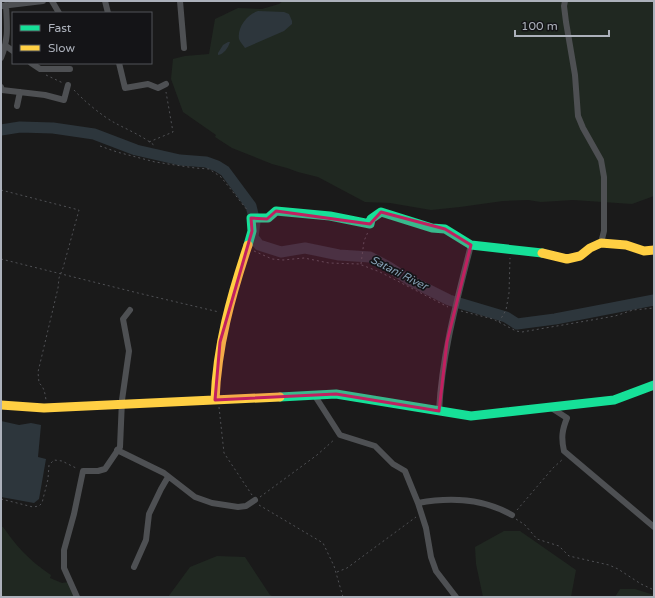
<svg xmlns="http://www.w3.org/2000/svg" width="655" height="598" viewBox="0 0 655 598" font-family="'Varela Round',sans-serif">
<rect width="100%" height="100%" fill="#1a1a1a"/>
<path fill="#202821" d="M283 1H654V196L632 204 573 200 541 202 528 200 503 201 460 207 431 210 390 203 365 202 318 177 298 172 287 168 272 164 232 148 215 137 216 135 183 112 171 79 173 59 185 56 209 54 215 19 238 8 262 9 279 4Z
M1 527H3C18 548 29 560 51 575L50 578 62 583 68 582 76 597H1Z
M504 531H520L576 570 571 597H483L476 564 475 547Z
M217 556 245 557 270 595 274 597H168L190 567Z
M620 589H635L654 595V597H615Z"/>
<path fill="#2d363c" d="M258 11 284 12 289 14 292 21V24L284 31 245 48C243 45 240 42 239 39 237 28 247 14 258 11Z
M228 42H230C228 48 224 54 218 55V53L223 45Z
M1 421 19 425 31 423 41 425 38 457 46 459 39 499 34 503 1 497Z"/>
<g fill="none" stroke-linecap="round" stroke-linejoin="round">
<path stroke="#2d363c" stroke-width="11" d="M1 130 20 127 53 128 94 134 136 150 180 160 206 162 217 166 225 171 251 206 255 222 253 237 259 245 281 252 305 248 339 255 370 257 389 267 409 280 449 300 506 317 517 324 555 319 654 300"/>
<path stroke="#505155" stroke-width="1" stroke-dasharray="2 3" stroke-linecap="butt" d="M46 75 63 83
M74 90C83 100 102 116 115 123 128 130 143 136 155 146
M149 142 173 132 166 92
M100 146 117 152 155 162 195 168 209 169 221 177 248 211
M1 190 79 210 63 268 59 278 58 288 38 372 39 383C44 387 45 393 46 400
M254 251 272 259 283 260 304 258 329 263 359 264 380 272 448 307
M1 259 138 293 219 312
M361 264 364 241 368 232
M461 311 493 319 516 331 522 332 615 316 633 310 654 308
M499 322 506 310 509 293 510 258
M219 407 224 453 252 495
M260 497 317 455 335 439
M1 499 33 507 39 506 42 503 48 479 49 465 54 460 62 461 76 468
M259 505 323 543 334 566 343 597
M517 510 553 468 563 459
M516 519 525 525 537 539 559 546 569 556 609 565 618 569 641 584 654 590
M337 572 347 568 416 517"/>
<path stroke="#4e5053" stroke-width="6" d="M52 1 59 13
M105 1 108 13
M180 1 184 48
M565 1 564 6 566 22 575 75 578 116 583 128 601 160 604 177V231L601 243
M1 6 43 1
M6 46 13 51
M1 58C9 38 7 26 6 5
M31 63 40 69H70
M119 63 125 88 148 84 158 88 166 84
M1 87 2 90 45 95 64 100 68 85
M17 106 20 92
M315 396 340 435 375 446 393 464 405 471 418 503 426 528 431 557 436 571 456 597
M552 407 553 409 567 418C562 430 561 438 564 451L654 527
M439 411C442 354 457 300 471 245
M117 450 164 473 195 497 212 503 238 507 246 506 255 500
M418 503C450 497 484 499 512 515
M134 567 146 540 149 514 161 489 168 477
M77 597 64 568V550L74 514 83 471H98L105 469 120 447 122 400 129 351 123 319 130 310"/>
<path stroke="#16e098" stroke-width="9" d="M248 245 252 231 251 218H268L276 211 330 216 370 224 371 219 381 212 432 228 445 229 471 245 542 253
M280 397 336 394 471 416 614 400 654 385"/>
<path stroke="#ffcf43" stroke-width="9" d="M542 253 567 259 580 256 590 248 601 243 626 245 644 251 654 250
M215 400C217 346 231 296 248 245
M1 405 44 408 280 397"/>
</g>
<path fill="#c12060" fill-opacity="0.2" stroke="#c12060" stroke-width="3" stroke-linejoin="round" d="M276 211 370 224 381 212 445 229 471 245 447 342 439 411 336 394 215 400 220 342 252 231 251 218 267 219Z"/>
<g text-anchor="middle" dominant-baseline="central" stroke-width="3.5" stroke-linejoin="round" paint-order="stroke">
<g font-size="11" font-style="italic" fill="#85a0b4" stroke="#141417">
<text transform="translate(399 273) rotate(27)">Satani River</text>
</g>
</g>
<rect width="655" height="598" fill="none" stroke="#acb1bb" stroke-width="4"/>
<rect x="12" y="12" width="140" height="52" fill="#141417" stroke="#515359"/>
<rect x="20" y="25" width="20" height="6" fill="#16e098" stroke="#515359"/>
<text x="48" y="32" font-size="12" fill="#acb1bb">Fast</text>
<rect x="20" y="45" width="20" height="6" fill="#ffcf43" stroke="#515359"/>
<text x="48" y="52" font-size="12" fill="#acb1bb">Slow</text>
<path d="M515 30v6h94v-6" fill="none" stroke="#acb1bb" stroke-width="2"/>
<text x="521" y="30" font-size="12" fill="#acb1bb" stroke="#141417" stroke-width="3" paint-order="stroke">100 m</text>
</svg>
